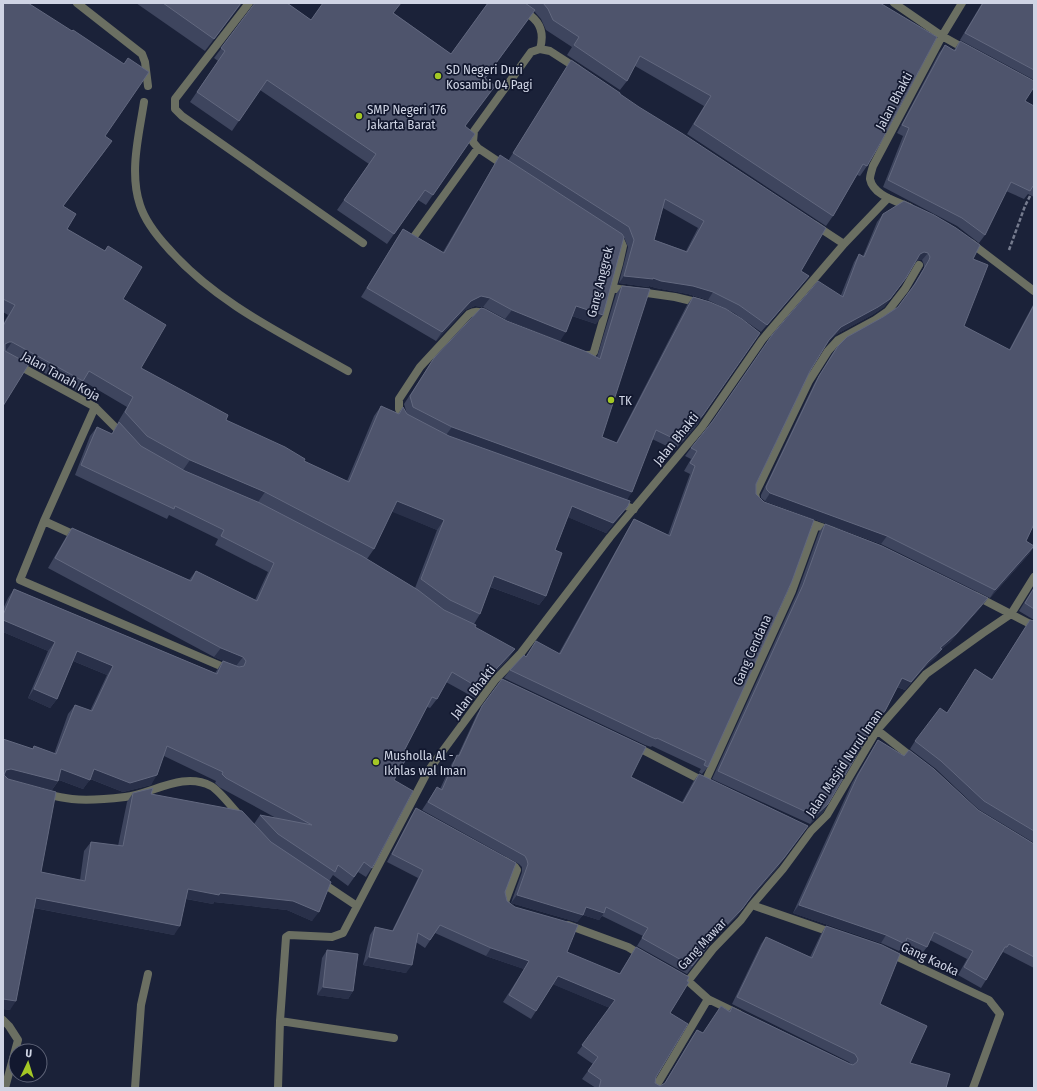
<svg xmlns="http://www.w3.org/2000/svg" width="1037" height="1091" viewBox="0 0 1037 1091" font-family="'Fira Sans Condensed',sans-serif">
<rect width="100%" height="100%" fill="#1b2239"/>
<g fill="none" stroke-linecap="round" stroke-linejoin="round">
<path stroke="#757b8e" stroke-width="2.5" stroke-dasharray="4 2" stroke-linecap="butt" d="M1009 250 1025 206 1034 188"/>
<path stroke="#6b6f62" stroke-width="8" d="M77 3 142 54 145 62 148 86
M249 3 175 99V109L182 116 363 243
M144 102C139 135 129 172 140 205 145 221 157 236 168 248 217 304 285 335 348 371"/>
<path stroke="#6b6f62" stroke-width="8" d="M513 3C533 16 547 24 540 49
M894 3 942 36 967 50
M505 166 478 148 473 142 474 131 531 52 540 49 550 51 578 69
M909 207C896 201 873 195 870 179 870 175 872 170 873 166L942 36 962 3
M815 225 844 244
M413 238 478 148
M971 243 1034 291
M612 288 675 297 700 303
M581 355H591L594 352 619 264 623 246 620 239 616 237
M3 357 95 407 122 434
M406 420 403 419 399 409V399L420 367 469 314C476 310 481 312 488 316
M757 502 755 494 809 381 828 351 838 340 875 320 888 311 905 289 919 265
M618 503 634 509
M44 521 20 580 230 670
M804 521 833 531
M79 537 44 521 95 407
M976 596 1034 626
M877 730 914 759
M635 746 705 782
M705 782 792 591 816 525
M45 794C54 796 63 798 72 799 90 801 108 799 125 797 152 794 183 771 211 786 219 790 234 810 241 817
M505 861 515 867 517 870 505 902 507 906
M321 882 357 906
M752 905 833 933
M568 925 628 947 643 956
M889 953 989 1000 1000 1014 973 1088
M678 976 688 981 713 949 741 920 752 905 783 869 811 831 827 815 877 730 926 674 983 633 1011 614 1034 577
M688 981 708 999 739 1014
M3 1020 9 1026 18 1040 5 1088
M280 1021 394 1038
M135 1088 141 1005 148 974
M278 1088 280 1021 286 937 289 935 332 937 343 933 428 771 495 680 521 653 610 537 702 427 762 340 844 244 888 198
M655 1088 708 999"/>
</g>
<path fill="#3e455e" fill-rule="evenodd" d="M3 3 105 136V151L63 206 67 229 104 251 108 246 141 368 226 420 304 461 347 481 374 416 381 406 398 414 403 407 407 414 404 404 434 358 507 321 597 357 616 294 622 286 602 437 616 443 687 305 693 297 698 424 675 450 652 439 627 500 628 506 621 515 606 533 568 517 555 550 546 596 539 605 490 587 480 614 474 624 475 627 509 658 491 677 475 698 446 682 437 699 430 708 427 707 405 749 394 780 375 863 366 877 358 872 348 886 333 875 329 881 312 921 287 910 214 902 213 904 186 899 174 935 34 908 10 1010 3 1009V739L32 749 34 746 54 754 68 714 75 705 90 711 107 675 73 661 57 699 50 708 28 698 48 651 3 632V609L8 598 14 589 215 673 223 661 236 666 214 657 48 568 66 537 72 528 189 580 196 571 255 600 268 572 215 545 218 539 169 515 167 519 75 475 90 436 97 427 112 434 119 422H118L127 407 83 381 76 390 28 364 3 406V324L8 315 3 312ZM392 511 437 530 415 588 367 559 374 549ZM164 756 216 781 215 783 219 787 276 818 260 815 254 824 151 794 133 793 127 802 118 846 91 842 84 851 80 880 41 872 7 778 52 790 59 780 83 789 90 779 123 792 151 785Z
M136 3H242L205 51Z
M254 3H287L311 20 394 13 451 54 488 3H880L867 166 860 176 857 175 833 216 826 226 687 134 704 106 635 66 627 81 620 90 567 55 572 47 546 30 541 19 534 11 485 79 465 127 475 134 426 205 418 200 387 244 337 210 369 164 260 90 232 131 190 102 218 61 214 58 254 5Z
M982 3H1034V80L960 40Z
M960 41 1025 101 1034 106V197L1028 194 1024 199 1006 191 985 235 979 243 957 226 883 187 903 136 897 133 939 53 945 45 954 50Z
M571 60 620 94 801 271 803 283 761 332 734 313 708 300 688 294 656 288 649 286 648 287 619 283 628 247 623 235 622 234 596 324 572 316 560 341 505 319 483 307 475 306 465 310 436 341 361 297 397 238 403 229 443 252 494 165 500 155 508 161ZM663 208 698 228 686 251 654 240Z
M883 214 973 259 964 326 1009 350 1034 303V524L1026 541 1034 546 1029 554 990 598 881 544 765 501 761 498V495L814 384 832 354 838 346 883 317 898 307 911 289 924 268V265L922 260H919L916 261 906 278 884 307 872 315 835 335 825 346 810 371 756 484 708 767 702 774 699 772 701 769 652 746 651 747 645 745 504 678 510 670 526 656 559 653 629 527 634 519 668 535 690 474 684 471 691 459 685 456 691 448 841 295 854 262 859 254 863 256 877 222Z
M825 524 982 606 950 642 942 649 936 657 922 670 905 690 897 687 885 711 875 724 828 804 823 812 810 824 712 779 797 593 819 532Z
M1034 587V620L1019 611Z
M1030 620 1034 621V843L978 809 936 769 910 749 915 741 947 713 975 669 992 679Z
M502 679 631 777 682 802 693 782 699 774 779 866 748 901 737 916 709 945 687 974 637 946 643 936 602 916 599 920 583 915 577 922 511 903 522 872V867L519 864 422 810 437 787 440 789 452 763 458 755 477 714Z
M878 740 978 810 1034 844V968L1003 952 1001 955H1000L986 980 981 988 958 975 967 959 930 940 927 947 921 955 903 946 899 951 881 943 793 913 852 783 873 748Z
M416 808 505 892 507 901 567 952 619 974 636 947 687 981 670 1013 656 1077 655 1083 660 1086 664 1084 692 1037 697 1030 703 1033 721 1006 729 1011 732 1007 851 1064 849 1062 732 1004 761 944 766 937 810 957 821 934 826 926 880 1004 910 1063 946 1088H596L582 1079 593 1064 577 1053 610 1008 553 984 531 1019 503 1002 524 969 486 956 435 933 425 948 416 942 406 973 363 965 370 935 375 927 392 931 418 878 387 862 411 816Z
M327 950 353 991 348 999 317 995 322 958Z"/>
<path fill="#293049" d="M241 3H242L205 51Z
M112 141 105 151 56 216 63 206Z
M924 252 928 253 922 260H919L914 262 920 254Z
M624 276 653 278 693 286 713 292 708 300 688 294 656 288 649 286 648 287 619 283Z
M906 278 884 307 872 315 835 335 823 348 829 340 841 327Z
M481 296 490 298 483 307 475 306 465 310 436 341 442 332 471 301Z
M576 306 603 315 596 324 569 315Z
M512 310 566 332 560 341 505 319Z
M9 342H12L5 352V344Z
M703 415 698 424 675 450 681 442Z
M452 427 632 492 627 500 446 435Z
M190 460 265 492 258 502 183 470Z
M770 493 887 536 881 544 765 501Z
M397 501 444 520 437 530 390 511Z
M572 506H628L621 515 606 533 565 516Z
M1034 546 1029 554 990 598 995 590Z
M494 576 546 596 539 605 488 586Z
M988 598 982 606 950 642 934 656 940 648Z
M3 620 55 642 48 651 3 632Z
M221 648 243 657 236 666 214 657Z
M515 649 509 658 491 677 475 698 497 668Z
M942 649 936 657 922 670 905 690 896 686 902 678Z
M77 651 113 666 107 675 71 660Z
M34 689 57 699 50 708 28 698Z
M11 769 58 781 52 790 4 778H3L6 770Z
M61 769 90 780 83 789 54 778Z
M94 769 157 775 151 785 123 792 88 778Z
M828 804 823 812 810 824 815 816Z
M808 826 779 866 748 901 737 916 709 945 687 974 714 938Z
M188 889 293 901 319 912 312 921 287 910 214 902 213 904 182 898Z
M517 895 586 907 604 913 599 920 583 915 577 922 511 903Z
M36 898 180 926 174 935 30 907Z
M799 905 886 935 881 943 793 913Z
M491 948 529 961 524 969 486 956Z
M369 957 412 965 406 973 363 965Z
M558 976 615 1000 610 1008 552 984Z
M323 987 353 991 348 999 317 995Z
M3 999 16 1001 10 1010 3 1009Z"/>
<path fill="#4e546c" stroke="#62687f" fill-rule="evenodd" d="M3 3H28L72 31 73 30 124 64 128 58 149 72 105 136 112 141 63 206 76 214 67 229 105 251 108 246 142 267 123 299 166 325 141 368 228 415 226 420 285 447 305 459 304 461 349 482 381 406 399 414 403 407 407 414 449 436 630 501 628 506 613 523 572 506 555 550 562 553 546 596 494 576 480 614 450 600 421 579 444 520 397 501 374 549 265 492 190 460 147 436 125 412 133 397 89 371 83 381 12 342H9L5 344V351L29 364 3 406V326L15 305 3 299Z
M163 3H241L214 39Z
M255 3H287L311 20 323 3H401L393 13 451 54 488 3H525L535 10 485 78 495 86 465 126 475 134 433 195 425 190 394 234 344 200 376 154 267 80 239 121 197 92 225 51 221 48Z
M543 3H880L937 37 881 142 867 166 863 164 833 216 694 124 711 96 640 56 627 81 574 45 579 37 553 20 548 9Z
M983 3H1034V70L965 33Z
M960 41 1034 81V87L1025 101 1034 106V186H1033L1030 191 1011 182 985 235 962 218 888 180 909 128 902 125 945 45 955 51Z
M571 60 620 93V94L639 107 683 134 826 228 801 271 809 276 767 325 739 305 713 292 693 286 661 281 653 278V279L624 276 634 240 629 227 513 153ZM665 199 704 221 687 252 654 240Z
M500 155 622 234 624 237 603 315 576 306 566 332 512 310 490 298 481 296 471 301 442 332 367 288 403 229 444 253Z
M904 201 934 215 956 228 980 245 973 259 988 265 964 326 1010 350 1034 305V524L1026 541 1034 546 995 590 887 536 770 493 767 490 766 487 819 376 838 346 847 337 883 317 898 307 915 284 929 260 930 257 928 253 924 252 920 254 906 278 890 299 878 307 841 327 829 340 810 371 756 484V494L764 502 814 520 792 581 708 767 704 765 706 761 657 738 656 739 651 737 510 670 524 655 526 657 536 641 560 654 634 519 670 536 695 466 690 463 697 451 691 448 712 422 772 335 818 281 843 297 859 254 864 257 883 214Z
M622 286 650 289 602 437 617 443 693 297 710 302 726 309 742 319 760 333 703 415 681 442 656 430 632 492 452 427 413 407 410 396 434 358 481 308 485 309 507 321 587 352 600 359Z
M119 422 141 446 185 471 260 503 362 556 418 590 444 610 476 625 475 627 515 649 497 668 481 689 452 672 437 699 432 697 405 749 410 752 394 780 413 791 375 863 372 868 364 862 354 877 338 865 335 872 278 834 260 815 312 825 226 778 222 774 223 772 167 746 157 775 130 783 94 769 90 780 61 769 58 781 11 769 6 770 4 775 8 779 56 792 41 872 85 881 91 842 123 846 133 793 153 788 151 794 242 811 271 842 331 882 319 912 293 901 220 893 219 895 188 889 180 926 36 898 16 1001 3 999V739L33 749 34 746 56 754 75 705 92 711 113 666 77 651 57 699 34 689 55 642 3 620V615L14 589 217 674 223 661 239 667 244 666 246 661 243 657 221 648 55 558 72 528 191 581 196 571 257 601 274 563 221 536 224 530 175 506 174 509 81 465 97 427 112 434Z
M825 524 882 546 988 598 956 634 940 648 942 649 928 662 911 682 902 678 885 711 878 719 828 804 815 816 718 771 803 585Z
M1034 588V609L1025 603Z
M1030 620 1034 621V831L984 801 941 761 915 741 940 708 947 713 975 669 992 680Z
M502 679 646 747 631 777 683 803 699 774 808 826 784 858 753 894 742 909 714 938 692 966 642 938 648 928 606 907 604 913 586 907 583 915 517 895 528 864 527 860 525 856 428 802 437 787 442 790 457 755 459 756 482 706Z
M878 740 904 756 909 750 934 769 978 810 1034 844V957L1009 944 1007 947H1005L986 980 964 967 973 951 934 932 927 947 907 938 905 944 886 935 799 905 858 775Z
M416 808 516 863 505 892 507 901 515 907 578 925 567 952 620 974 636 947 689 977 687 981 689 982 670 1013 688 1024 656 1077 655 1083 660 1086 665 1083 697 1030 703 1033 721 1006 730 1012 732 1007 850 1064 853 1065 857 1062 858 1059 855 1054 737 997 766 937 812 958 826 926 882 945 900 954 880 1004 927 1026 910 1063 950 1074 946 1088H599L601 1080 588 1071 598 1057 582 1045 615 1000 558 976 536 1011 509 995 529 961 491 948 440 925 430 940 418 933 412 965 369 957 375 927 393 931 423 870 392 854Z
M327 950 358 954 353 991 323 987Z"/>
<g fill="#a4c825" stroke="#12182f" stroke-width="1.5">
<circle cx="438" cy="76" r="4"/>
<circle cx="359" cy="116" r="4"/>
<circle cx="611" cy="400" r="4"/>
<circle cx="376" cy="762" r="4"/>
</g>
<g text-anchor="middle" dominant-baseline="central" stroke-width="3.5" stroke-linejoin="round" paint-order="stroke">
<g font-size="13" fill="#cfd4e4" stroke="#12182f" text-anchor="start">
<text x="446" y="69">SD Negeri Duri<tspan x="446" dy="15">Kosambi 04 Pagi</tspan></text>
<text x="367" y="109">SMP Negeri 176<tspan x="367" dy="15">Jakarta Barat</tspan></text>
<text x="619" y="400">TK</text>
<text x="384" y="755">Musholla Al -<tspan x="384" dy="15">Ikhlas wal Iman</tspan></text>
</g>
<g font-size="13" fill="#cfd4e4" stroke="#12182f">
<text transform="translate(894 101) rotate(-62)">Jalan Bhakti</text>
<text transform="translate(600 282) rotate(-76)">Gang Anggrek</text>
<text transform="translate(61 376) rotate(29)">Jalan Tanah Koja</text>
<text transform="translate(676 439) rotate(-51)">Jalan Bhakti</text>
<text transform="translate(752 650) rotate(-66)">Gang Cendana</text>
<text transform="translate(473 692) rotate(-52)">Jalan Bhakti</text>
<text transform="translate(844 763) rotate(-56)">Jalan Masjid Nurul Iman</text>
<text transform="translate(702 944) rotate(-47)">Gang Mawar</text>
<text transform="translate(930 959) rotate(25)">Gang Kaoka</text>
</g>
</g>
<rect width="1037" height="1091" fill="none" stroke="#cfd4e4" stroke-width="8"/>
<g transform="translate(28 1063) rotate(4)"><circle r="19" fill="#12182f" stroke="#5e6377"/>
<path d="M0-3L7 15L0 10L-7 15Z" fill="#a4c825"/>
<text y="-6" font-size="11" font-weight="bold" text-anchor="middle" fill="#cfd4e4">U</text>
</g>
</svg>
